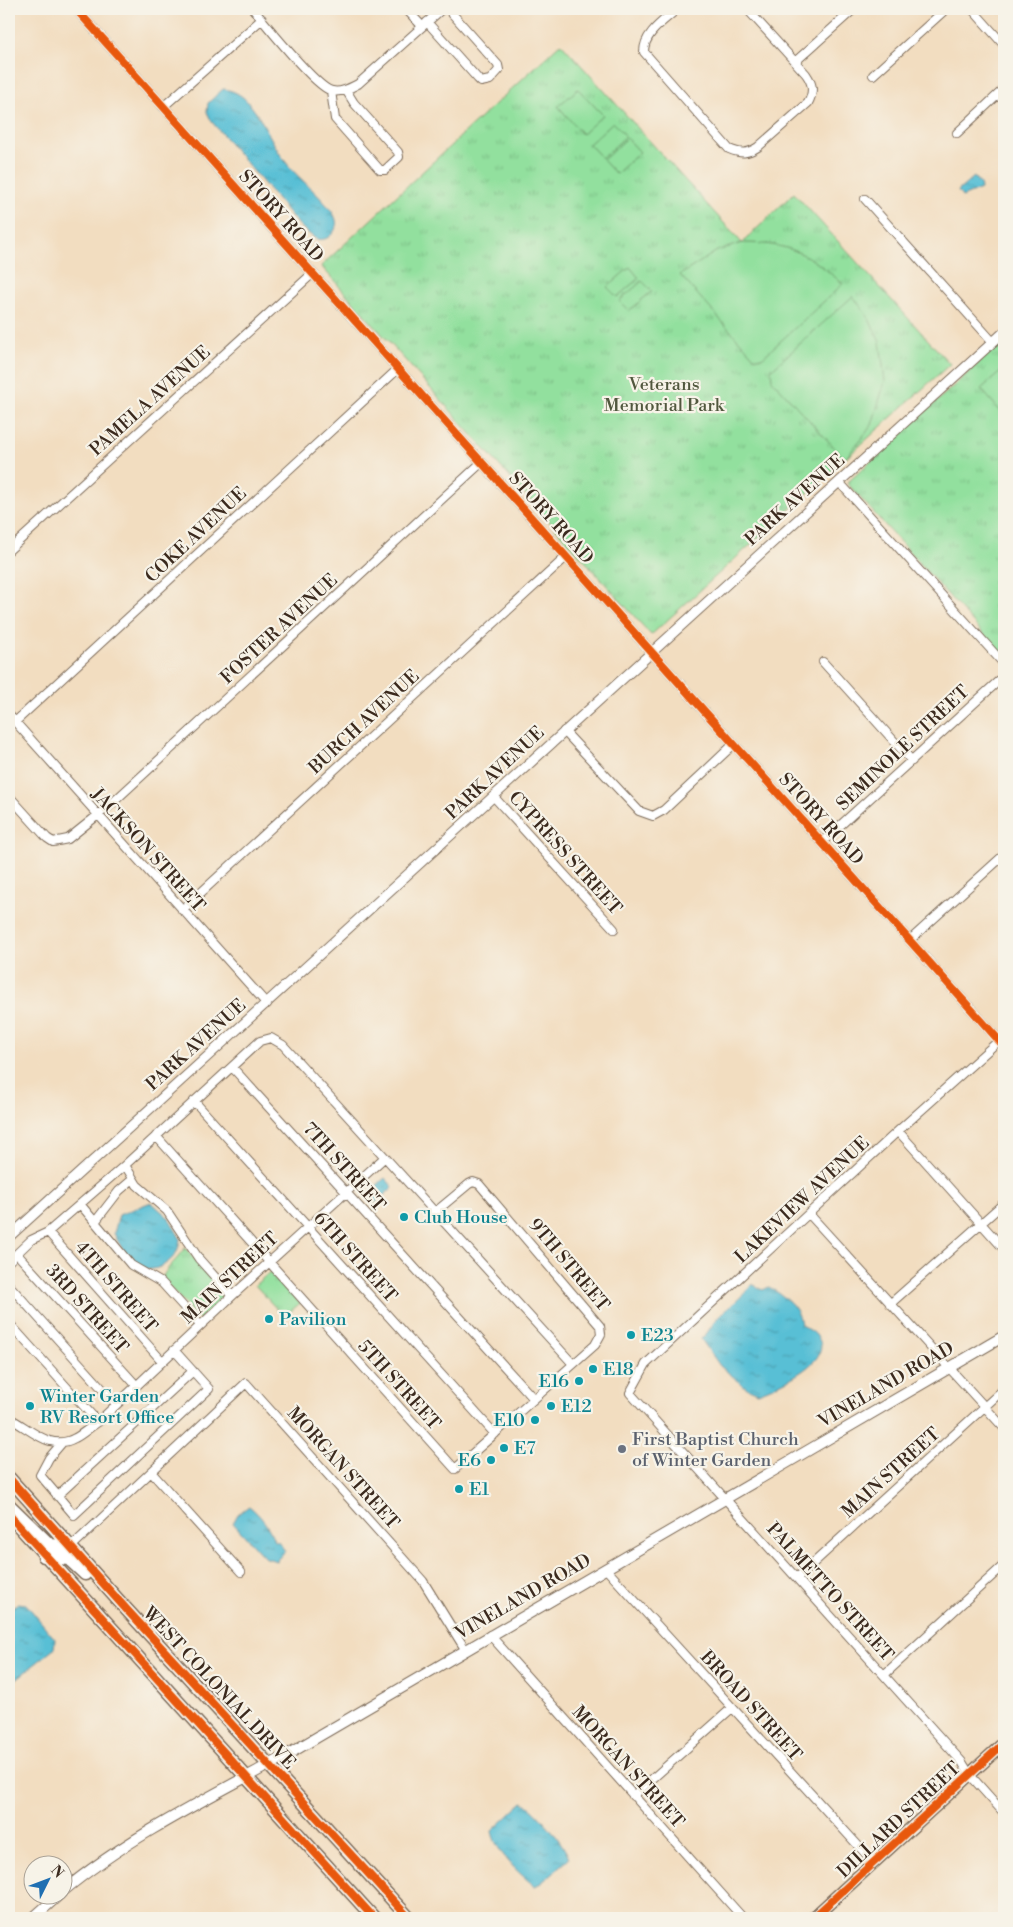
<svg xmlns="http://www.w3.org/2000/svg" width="1013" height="1927" viewBox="0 0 1013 1927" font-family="'Libre Bodoni',serif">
<defs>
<pattern id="grass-tufts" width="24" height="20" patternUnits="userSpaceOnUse" patternTransform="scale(1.25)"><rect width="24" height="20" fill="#92e09e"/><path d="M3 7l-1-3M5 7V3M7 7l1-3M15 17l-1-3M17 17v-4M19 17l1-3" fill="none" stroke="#7fc088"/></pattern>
<pattern id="water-ripples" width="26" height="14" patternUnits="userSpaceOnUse" patternTransform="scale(1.25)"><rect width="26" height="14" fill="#58bfd5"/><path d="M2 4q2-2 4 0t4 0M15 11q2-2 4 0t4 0" fill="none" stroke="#4a9bac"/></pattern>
</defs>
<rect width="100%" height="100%" fill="#f7f3e8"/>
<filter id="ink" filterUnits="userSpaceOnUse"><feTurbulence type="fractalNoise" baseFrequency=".02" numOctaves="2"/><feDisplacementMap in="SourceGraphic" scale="10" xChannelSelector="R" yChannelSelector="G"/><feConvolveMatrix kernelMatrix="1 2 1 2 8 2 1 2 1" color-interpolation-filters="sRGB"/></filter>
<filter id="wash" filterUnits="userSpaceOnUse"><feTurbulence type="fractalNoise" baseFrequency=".0096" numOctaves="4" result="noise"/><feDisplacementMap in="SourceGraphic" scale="20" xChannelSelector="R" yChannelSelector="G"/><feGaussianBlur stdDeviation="1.12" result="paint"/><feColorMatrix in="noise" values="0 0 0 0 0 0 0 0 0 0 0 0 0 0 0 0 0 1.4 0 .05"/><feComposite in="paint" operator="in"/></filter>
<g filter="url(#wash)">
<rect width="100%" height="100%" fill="#f2ddc0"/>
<path fill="url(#grass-tufts)" stroke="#66855e" d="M561 43 742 243 794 193 950 364 651 635 321 266Z
M1004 340V657L847 483Z
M185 1248 217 1284 215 1290 222 1297 199 1319 162 1279C165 1268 179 1259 185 1248Z
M271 1271 300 1303 284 1317 255 1285Z"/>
<path fill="#92e09e" stroke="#66855e" d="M578 89 603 115 582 134 558 106Z
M613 122 626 136 602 158 589 144Z
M627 138 640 152 616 174 603 160Z
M742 243C790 243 808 253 843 284L762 358 754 357 680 275 717 251Z
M630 267 639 278 617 297 607 287Z
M642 281 652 291 629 311 619 301Z
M853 296 868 317 880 342 885 381 872 425 845 459 772 380 771 370Z
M1004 369V415L981 389Z"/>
<path fill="url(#water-ripples)" stroke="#4a747a" d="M223 89C234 90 244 96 251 106 266 124 273 147 288 165 298 178 333 206 336 220 339 231 326 244 315 238 310 235 305 230 300 226L212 122 207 112 208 103Z
M974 177 980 184 981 189 962 197 958 191Z
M385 1178 393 1187 375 1203 367 1194Z
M151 1202 169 1218 180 1238C179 1250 175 1258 165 1264 141 1281 123 1253 114 1233L119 1215Z
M752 1284 763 1290 769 1287C785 1297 799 1306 801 1325 806 1328 813 1331 816 1335 839 1361 774 1387 758 1393L747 1388 720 1366 701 1339C710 1332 712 1322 721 1314 731 1305 744 1296 752 1284Z
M249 1506C260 1515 270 1527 274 1541H278L285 1551 276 1561 264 1557 233 1523 238 1514Z
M18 1603 26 1604 55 1639 54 1649 15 1680 9 1681V1611Z
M523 1802C536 1808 566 1846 569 1859L541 1883 535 1886C519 1874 495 1851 492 1831Z"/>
</g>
<g filter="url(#ink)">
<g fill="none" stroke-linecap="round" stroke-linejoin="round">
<g stroke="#7b6957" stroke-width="10">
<path id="minor" d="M253 9C266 24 316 88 332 91 341 93 350 88 358 84L442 9
M406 9 422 26
M677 9C664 21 644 33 644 52L729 149C741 154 747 154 758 147L808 103C814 92 813 84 806 74L747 9
M972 9 1004 45
M427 22 478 79 481 82 490 80 499 70 498 65 448 9
M796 61 854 9
M873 75 946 9
M331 91 335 119 380 170H385L399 157 398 152 354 103 346 90
M163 107 262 19
M957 133 1004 89
M865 199 993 342
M839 482 1004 664
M9 550 312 274
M823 662 912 761
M9 715 267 1004
M15 722 398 369
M564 731 639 811 653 816 664 810 734 744
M9 796 47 838 53 842 68 839 108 807 481 463
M494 797 614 929
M822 842 1004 676
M182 910 566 557
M910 940 1004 855
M1004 1036 898 1131 646 1364 630 1393 962 1762 970 1775 1004 1813
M232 1067 534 1399
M194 1101 495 1434
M898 1131 1004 1249
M156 1136 455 1469 595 1345 601 1334 600 1326 479 1184 473 1182 469 1184 434 1213
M80 1204 131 1265 162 1283 200 1325
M810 1215 1004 1428
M95 1222 119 1191 133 1179
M48 1232 162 1361
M17 1254 136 1385
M9 1261 31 1240 48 1232 125 1165
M9 1285 116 1404
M232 1296 199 1259 167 1211 137 1185 125 1165 260 1041 271 1038 283 1045 573 1364
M890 1304 1004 1203
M9 1323 98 1422
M9 1418C31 1429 50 1452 75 1438 83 1434 90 1427 98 1422L232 1296 385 1157
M61 1444 49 1458 40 1475 74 1515 209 1389 174 1350
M151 1472 241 1572
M57 1496 193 1371
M71 1547 246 1383 423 1581 465 1649
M606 1569 874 1863
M797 1578 1004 1389
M490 1635 743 1918
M885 1674 1004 1565
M633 1796 732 1708"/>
</g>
<g stroke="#7b6957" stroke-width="11">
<path id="tertiary" d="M76 9 1004 1046
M9 1237 1004 332"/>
</g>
<g stroke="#7b6957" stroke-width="12">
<path id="secondary" d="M62 1892C128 1837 210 1797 285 1756L1004 1336
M33 1918 60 1894"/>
</g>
<g stroke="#7b6957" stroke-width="14">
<path id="primary" d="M813 1918 1004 1743"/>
</g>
<g stroke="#7b6957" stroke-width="15">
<path id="trunk" d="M9 1478 127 1610 409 1918
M9 1505 50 1545 71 1547
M9 1515 374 1918
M44 1556 69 1559 85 1574"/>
</g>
<use href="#minor" stroke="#fff" stroke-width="8"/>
<use href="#tertiary" stroke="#fff" stroke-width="9"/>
<use href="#secondary" stroke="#fff" stroke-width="10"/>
<use href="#primary" stroke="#fff" stroke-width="11"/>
<use href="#trunk" stroke="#fff" stroke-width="12"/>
<g stroke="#f7f3e8" stroke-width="11">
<path id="cycleway" d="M76 9 1004 1046
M9 1478 127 1610 409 1918
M9 1515 374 1918
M813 1918 1004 1743"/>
</g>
<use href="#cycleway" stroke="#e8590c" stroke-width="8"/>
</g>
</g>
<g fill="#0f9aa8" stroke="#f7f3e8" stroke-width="2">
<circle cx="404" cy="1217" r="5"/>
<circle cx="269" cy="1319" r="5"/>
<circle cx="631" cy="1335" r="5"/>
<circle cx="593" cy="1369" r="5"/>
<circle cx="579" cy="1381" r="5"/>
<circle cx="30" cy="1406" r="5"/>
<circle cx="551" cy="1406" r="5"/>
<circle cx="535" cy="1420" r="5"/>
<circle cx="504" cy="1448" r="5"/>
<circle cx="491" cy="1460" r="5"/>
<circle cx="459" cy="1489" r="5"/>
</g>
<circle fill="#6b7280" stroke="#f7f3e8" stroke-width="2" cx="622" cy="1449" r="5"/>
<g text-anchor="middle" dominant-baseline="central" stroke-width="4.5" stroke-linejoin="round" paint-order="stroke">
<g font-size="18" fill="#3b2a1e" stroke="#f7f3e8">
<text transform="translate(281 216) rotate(48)">STORY ROAD</text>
<text transform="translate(150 401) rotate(-42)">PAMELA AVENUE</text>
<text transform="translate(795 500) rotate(-42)">PARK AVENUE</text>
<text transform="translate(551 518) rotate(48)">STORY ROAD</text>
<text transform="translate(196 535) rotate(-43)">COKE AVENUE</text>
<text transform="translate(279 629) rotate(-43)">FOSTER AVENUE</text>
<text transform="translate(364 722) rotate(-43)">BURCH AVENUE</text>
<text transform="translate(903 748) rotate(-43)">SEMINOLE STREET</text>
<text transform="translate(495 773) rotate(-43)">PARK AVENUE</text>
<text transform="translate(821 819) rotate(48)">STORY ROAD</text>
<text transform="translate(148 850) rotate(48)">JACKSON STREET</text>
<text transform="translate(565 853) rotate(48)">CYPRESS STREET</text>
<text transform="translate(196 1045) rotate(-42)">PARK AVENUE</text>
<text transform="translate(344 1167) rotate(48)">7TH STREET</text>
<text transform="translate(802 1200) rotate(-43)">LAKEVIEW AVENUE</text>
<text transform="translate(355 1257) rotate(48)">6TH STREET</text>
<text transform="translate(569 1265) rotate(50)">9TH STREET</text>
<text transform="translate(230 1278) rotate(-43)">MAIN STREET</text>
<text transform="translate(116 1287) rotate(49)">4TH STREET</text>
<text transform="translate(87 1309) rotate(48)">3RD STREET</text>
<text transform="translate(399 1385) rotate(48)">5TH STREET</text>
<text transform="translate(886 1385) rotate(-30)">VINELAND ROAD</text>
<text transform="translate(343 1468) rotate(48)">MORGAN STREET</text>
<text transform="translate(891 1473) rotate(-42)">MAIN STREET</text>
<text transform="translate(830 1592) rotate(48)">PALMETTO STREET</text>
<text transform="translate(523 1597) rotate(-30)">VINELAND ROAD</text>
<text transform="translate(219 1688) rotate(47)">WEST COLONIAL DRIVE</text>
<text transform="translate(751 1706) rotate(48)">BROAD STREET</text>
<text transform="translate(628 1767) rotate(48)">MORGAN STREET</text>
<text transform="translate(899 1820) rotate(-43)">DILLARD STREET</text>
</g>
<g font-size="18" fill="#51583e" stroke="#f7f3e8">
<text x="664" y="384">Veterans<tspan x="664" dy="21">Memorial Park</tspan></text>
</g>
<g font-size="18" fill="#0d838f" stroke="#f7f3e8" text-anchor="start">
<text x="414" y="1217">Club House</text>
<text x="279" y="1319">Pavilion</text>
<text x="641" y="1335">E23</text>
<text x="603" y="1369">E18</text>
<text x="569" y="1381" text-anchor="end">E16</text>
<text x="40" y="1396">Winter Garden<tspan x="40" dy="21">RV Resort Office</tspan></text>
<text x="561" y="1406">E12</text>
<text x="525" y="1420" text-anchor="end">E10</text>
<text x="514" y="1448">E7</text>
<text x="481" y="1460" text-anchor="end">E6</text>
<text x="469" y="1489">E1</text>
</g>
<g font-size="18" fill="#5b616d" stroke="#f7f3e8" text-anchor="start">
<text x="632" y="1439">First Baptist Church<tspan x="632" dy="21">of Winter Garden</tspan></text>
</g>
</g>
<rect width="1013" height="1927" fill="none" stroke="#f7f3e8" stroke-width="30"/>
<g transform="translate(48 1880) rotate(48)"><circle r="24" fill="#f7f3e8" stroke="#aca397"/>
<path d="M0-4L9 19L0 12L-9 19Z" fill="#1f6fb2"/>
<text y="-8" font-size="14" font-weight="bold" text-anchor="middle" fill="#3b2a1e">N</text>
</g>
</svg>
